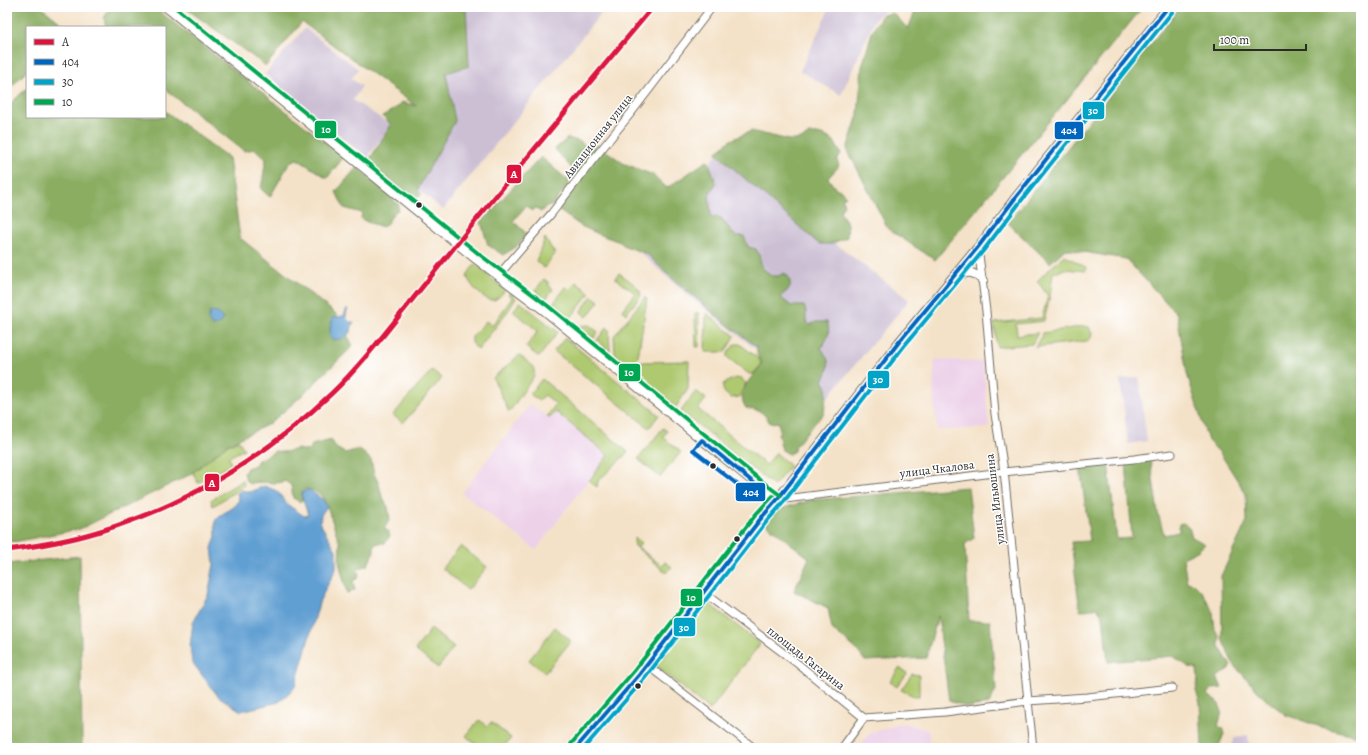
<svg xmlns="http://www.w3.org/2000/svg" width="1368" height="755" viewBox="0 0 1368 755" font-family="Alegreya,serif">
<rect width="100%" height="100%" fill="#fff"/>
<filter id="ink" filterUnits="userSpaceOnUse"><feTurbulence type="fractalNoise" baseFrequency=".025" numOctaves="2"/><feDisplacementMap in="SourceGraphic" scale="8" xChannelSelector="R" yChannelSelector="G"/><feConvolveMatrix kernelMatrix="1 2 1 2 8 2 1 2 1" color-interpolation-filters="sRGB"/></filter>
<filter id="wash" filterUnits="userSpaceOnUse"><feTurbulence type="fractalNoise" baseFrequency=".012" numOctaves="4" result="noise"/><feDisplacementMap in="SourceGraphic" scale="16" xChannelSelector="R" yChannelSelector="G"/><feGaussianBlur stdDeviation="0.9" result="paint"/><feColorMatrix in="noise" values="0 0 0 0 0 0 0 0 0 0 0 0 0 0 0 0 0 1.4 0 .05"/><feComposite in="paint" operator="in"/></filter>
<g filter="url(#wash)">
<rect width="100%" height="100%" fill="#f4e2c8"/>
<path fill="#edd1e9" d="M935 359 983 362 989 428 937 430 933 387Z
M530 404 550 419 556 413 607 455 536 550 462 493Z
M904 723 928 730 930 748H858L870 733Z"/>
<path fill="#ccbfd4" d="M466 7H606L443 210 418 189 455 121 446 73 469 66Z
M830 7H906L886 10 875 19 841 95 800 71Z
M305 28 358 69 351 79 362 86 353 100 391 125 367 158 265 74Z
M718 154 909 300 823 403 683 291 637 250 643 235Z
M1139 377 1147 441 1128 444 1120 379Z
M1248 735 1249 748H1231L1235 737Z"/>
<path fill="#aec96f" stroke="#6c7a4d" d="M545 238 555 254 544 268 536 261Z
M1064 255 1087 268 1085 271 1064 269 1058 272H1053L1050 296 1044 321 1016 324 1017 335 1038 333 1032 344 997 347 994 323 1042 318 1048 296 1037 281Z
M475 264 505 290C503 292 500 297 496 299 487 305 468 284 467 275Z
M619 273C626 279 641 286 641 296L626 314 622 310 635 293 615 278Z
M544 279 549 283 548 285 553 289 546 299 535 291Z
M576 282 590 293 569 320H566L552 309V305L566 287 570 290Z
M510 293 516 298 510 308 478 350 472 343V337L486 321 492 326 512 298 508 294Z
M592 296 599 301 587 317 582 313 581 311Z
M645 297 647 299 638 357 629 367 615 354 614 336Z
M520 302 558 332 539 357 526 347 538 331 513 311Z
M695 313H699V347H696Z
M706 313 735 336 725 352H705Z
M589 325 598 332 594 338 578 326Z
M572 326 612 358 610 360H608L571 330Z
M1085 326 1089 327 1092 334 1091 338 1087 341 1035 347 1043 333Z
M607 327 609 329 610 352 597 340Z
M565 338 659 415 649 428 554 351Z
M735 344H740L760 360 761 365 753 374H749L727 357V354Z
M519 355 534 367V376L509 412 493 378Z
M640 361 642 362 689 361 688 389 676 407 633 371 634 370 632 369Z
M432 370 442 378 403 423 393 415Z
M629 373 675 411 673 413 627 376Z
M735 378 741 379 746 383 739 397 731 398C725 394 722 391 723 384Z
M542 379 628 452 598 481 597 487 589 481 608 455 556 412 550 418 547 416 556 404 545 395 539 401 530 394Z
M696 391 706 399 698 409 766 465 776 453 790 466 774 486 681 411Z
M663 428 667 431 663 437 681 452 660 477 638 459Z
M238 440 244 449 229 457 231 465 198 483 193 472 222 448Z
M243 480 244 486 213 506 211 500Z
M635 538 641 543 638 547 662 566 665 562 672 567 667 572H665L635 546 634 541Z
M461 546 487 567 468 590 442 568Z
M707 602 760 644 710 710 656 666Z
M555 627 571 641 545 673 529 660Z
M431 629 454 647 438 668 415 650Z
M899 668 907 673 897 687 890 682Z
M912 674 919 675V696H914L901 690Z
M479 720 488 726 491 722 511 738 503 748H481L466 736Z"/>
<path fill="#8aad62" stroke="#5a6c46" d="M7 7H41L66 27H27V71L7 91Z
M111 7H154L344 157 327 178 297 159 290 162 270 197 261 189 266 159 255 149 244 151 165 89V27H106L104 18Z
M184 7H466L469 66 446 73 455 121 418 189 421 195 414 200 368 162 391 125 383 116 399 106 402 102 416 106 302 22 266 66Z
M917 7H1143L935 260 888 229 847 149 858 115 862 67 872 32 882 15 893 13 908 29Z
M1183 7H1361V737L1318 726 1286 715 1264 698 1233 664 1222 639 1221 576 1247 521 1246 494 1220 453 1208 441 1187 374 1177 314 1126 259 1065 249 1050 263 1008 223 1176 12Z
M27 88V117H165V111L229 158 240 238 336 314 353 346 297 400 269 424 228 444 191 474 80 529 14 542 7 541V107Z
M751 131 789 140H798L804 138 809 134H817L825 136 834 141 841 154 837 160 839 166 828 178 835 188 840 190 846 196 842 199 844 204 840 212 848 224 847 237 831 244H819L716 153 729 141Z
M568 138 581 142 590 149 598 145 623 163 653 175 667 188 708 160 716 183 709 195 711 216 721 218 735 236H744L748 247 756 249 759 255 762 267 771 276H778L785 273 790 279V288L780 297 791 306H804L806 311V321L810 325 816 322H827C831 332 827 340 821 348 831 361 830 367 823 381L827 387 824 413 806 433 795 447 794 451 789 454 782 450 778 434 780 430 778 422 770 423C761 409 761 412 746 408 734 391 754 376 762 364L757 354V347L723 321 666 273 647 254 625 246 620 242 601 235 581 226 558 210 581 179 555 149Z
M541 157 570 182 552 206H546L541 212 535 208 532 211 526 206 513 221 528 235 516 247 503 255 488 245 481 222Z
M357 167 399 205 398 210C390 214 391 221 383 227L370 223 361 219 362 213 344 208 336 192Z
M331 440 336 448 345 453 359 449 371 460 374 474 379 484 382 497 388 507 390 519 384 529 387 530 390 536 385 543H379L374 545V551L368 565 360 568 357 571 359 574 358 578 353 581 355 590 347 593 339 562 340 544 327 506 321 495 312 490 305 489 301 494 302 500 300 502 293 498 291 485 285 481C275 486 263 479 249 484L246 481 244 473 247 468 255 465 258 460 269 455 275 451C278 451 282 452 285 452 292 451 297 447 305 451L310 449 312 445Z
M1150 459 1158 513 1164 535 1179 532V524L1183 523 1189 527 1192 537 1205 544 1199 550 1183 558 1187 582 1194 584 1203 593 1213 612 1215 630 1219 635V646L1231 666 1227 671 1217 677 1222 688 1212 689 1207 694 1219 704 1222 712 1218 726 1222 728 1224 734 1218 748H1202L1200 703 1196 691 1198 678 1197 669 1189 667 1173 656 1108 662 1103 617 1097 608 1080 611 1071 542 1090 541 1080 466 1108 463 1117 539 1132 538 1126 462Z
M968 487 974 538 965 544 969 621H990L996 690 989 704 968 707 949 701 938 616 926 658 865 661 856 649 832 629 828 608 794 591 809 558 766 524 772 515 783 508 812 500Z
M80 556 82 748H7V564Z"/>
<path fill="#609fd2" stroke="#46657e" d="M347 308 348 311 347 310 346 318 350 322H354L352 325 351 332 342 339 332 340C329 334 329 325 333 320L331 318 343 316 344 315Z
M210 312 218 313 223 319 218 325 212 326 208 320Z
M265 486 277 491 288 505 304 516 308 515 301 494 308 489 322 499 327 506 321 515 320 523 336 550V569L320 600 295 687 279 702 241 711 218 696 192 662 190 646 193 622 208 595 214 564 212 548 216 536 215 521 219 516 234 507 239 500 237 493 242 490 249 492Z"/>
</g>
<g filter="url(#ink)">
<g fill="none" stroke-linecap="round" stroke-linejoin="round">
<g stroke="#716b62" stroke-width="9">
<path id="minor" d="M165 7 475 259 544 311 760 488 777 500 994 473 1134 459 1172 454
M978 247 986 311 995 414 1004 471 1033 748
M498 276 551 214 592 161 631 113 712 7
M704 593 798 664 864 718
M647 665 754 748
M864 718 945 712 1028 701 1087 697 1172 688
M842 748 864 718"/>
</g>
<g stroke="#716b62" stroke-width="10">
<path id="major" d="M956 278C968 270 973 271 983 281
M576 748 639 675 704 593 762 517 777 500 899 342 978 247 1016 197 1168 7"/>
</g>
<use href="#minor" stroke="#fff" stroke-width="7"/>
<use href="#major" stroke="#fff" stroke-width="8"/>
<g stroke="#fff" stroke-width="7">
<path id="bus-1" d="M702 440 760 488 752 492H747L693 450Z
M576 748 639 675 762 517 777 500 899 342 978 247 1016 197 1168 7"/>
</g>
<g stroke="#fff" stroke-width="7">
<path id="bus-2" d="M584 748 644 679 767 521 782 504 904 346 983 251 1021 201 1173 11"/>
</g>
<g stroke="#fff" stroke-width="7">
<path id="bus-3" d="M175 7 479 254 548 306 764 483 780 495
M571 744 634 671 757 513 773 496"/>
</g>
<use href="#bus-1" stroke="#0065bd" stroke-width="4"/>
<use href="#bus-2" stroke="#02a3c6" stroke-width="4"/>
<use href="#bus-3" stroke="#00a651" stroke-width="4"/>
<g stroke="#fff" stroke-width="8">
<path id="rail-1" d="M7 550C37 546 68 541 97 532 186 506 265 457 332 393 355 371 375 346 395 321 422 287 450 253 477 219 535 148 594 77 653 7"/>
</g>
<use href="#rail-1" stroke="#dc143c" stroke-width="5"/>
</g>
</g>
<g fill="#2b2b2b" stroke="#fff" stroke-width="1.5">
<circle cx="419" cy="205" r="3.5"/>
<circle cx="713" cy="466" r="3.5"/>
<circle cx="737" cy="539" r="3.5"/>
<circle cx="638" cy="686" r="3.5"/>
</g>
<g text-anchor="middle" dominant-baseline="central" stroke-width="3" stroke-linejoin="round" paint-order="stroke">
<g font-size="12" fill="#2b2b2b" stroke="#fff">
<text transform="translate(598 136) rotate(-52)">Авиационная улица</text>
<text transform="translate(937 469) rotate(-7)">улица Чкалова</text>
<text transform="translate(995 499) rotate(-97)">улица Ильюшина</text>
<text transform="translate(806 658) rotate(38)">площадь Гагарина</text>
</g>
</g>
<g stroke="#fff" stroke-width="1.5">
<rect x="1082" y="101" width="23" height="19" rx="4" fill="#02a3c6"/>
<rect x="314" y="120" width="23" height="19" rx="4" fill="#00a651"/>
<rect x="1054" y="121" width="30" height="19" rx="4" fill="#0065bd"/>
<rect x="506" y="164" width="16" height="20" rx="4" fill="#dc143c"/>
<rect x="618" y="363" width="23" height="19" rx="4" fill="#00a651"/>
<rect x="867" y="370" width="23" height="19" rx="4" fill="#02a3c6"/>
<rect x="204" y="473" width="16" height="19" rx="4" fill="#dc143c"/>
<rect x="735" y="482" width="31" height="20" rx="4" fill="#0065bd"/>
<rect x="680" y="588" width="23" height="19" rx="4" fill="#00a651"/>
<rect x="673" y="617" width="23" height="20" rx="4" fill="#02a3c6"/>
</g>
<g font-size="11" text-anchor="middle" font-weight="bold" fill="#fff">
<text x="1093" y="114">30</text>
<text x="326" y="133">10</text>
<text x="1069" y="134">404</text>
<text x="514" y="178">A</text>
<text x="629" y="376">10</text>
<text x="878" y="383">30</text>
<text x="212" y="487">A</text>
<text x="751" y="496">404</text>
<text x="691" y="601">10</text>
<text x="684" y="631">30</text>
</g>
<rect width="1368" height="755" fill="none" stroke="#fff" stroke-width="24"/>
<rect x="26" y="26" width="140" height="92" fill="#ffffff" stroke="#aaaaaa"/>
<rect x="34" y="39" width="20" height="6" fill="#dc143c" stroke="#aaaaaa"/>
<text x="62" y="46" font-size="12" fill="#2b2b2b">A</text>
<rect x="34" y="59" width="20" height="6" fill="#0065bd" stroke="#aaaaaa"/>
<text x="62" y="66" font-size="12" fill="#2b2b2b">404</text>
<rect x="34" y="79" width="20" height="6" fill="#02a3c6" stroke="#aaaaaa"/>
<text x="62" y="86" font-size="12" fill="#2b2b2b">30</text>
<rect x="34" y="99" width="20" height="6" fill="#00a651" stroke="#aaaaaa"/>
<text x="62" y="106" font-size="12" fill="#2b2b2b">10</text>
<path d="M1214 44v6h92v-6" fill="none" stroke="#2b2b2b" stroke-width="2"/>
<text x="1220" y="44" font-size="12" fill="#2b2b2b" stroke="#ffffff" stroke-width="3" paint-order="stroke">100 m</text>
</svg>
